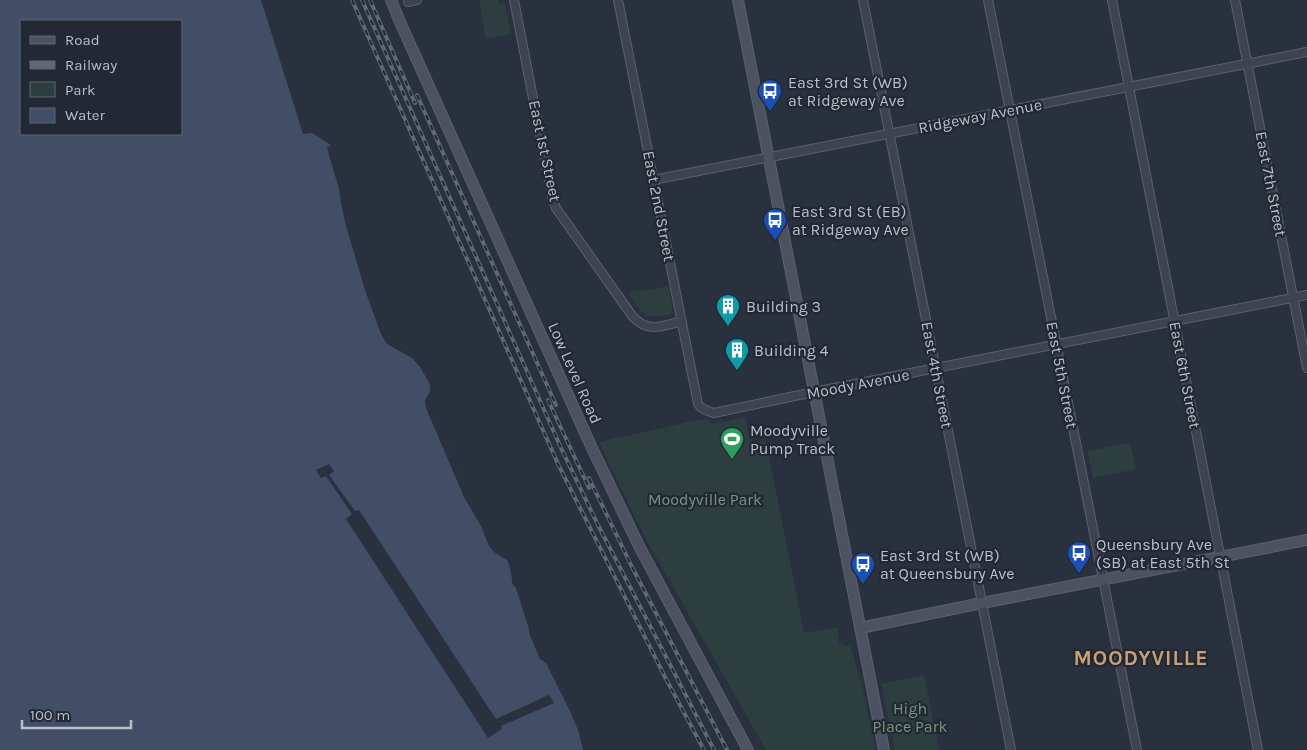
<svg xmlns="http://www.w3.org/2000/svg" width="1307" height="750" viewBox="0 0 1307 750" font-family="Karla,sans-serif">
<rect width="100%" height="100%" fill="#29313e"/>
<path fill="#2c3e40" d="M479 0H498L499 3 505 4 511 34 486 39Z
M668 286 673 311 672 314C643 321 644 315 628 293L635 291 654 289Z
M745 417 751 444 766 441 804 633 838 627 839 643 851 647 862 686 876 750H766L643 534 599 442 707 418 710 423 714 424Z
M1130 443 1136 469 1093 478 1087 451Z
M924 675 939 750H895L881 684Z"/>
<path fill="#414e65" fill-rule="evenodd" d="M0 0H261L303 134 312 133 331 145 344 189 354 242 386 333 418 356 435 385 431 401 495 548 508 558 547 661 570 704 586 750H0ZM21 21H181V134H21Z"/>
<path fill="#29313e" d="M331 145 334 146 346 188 357 241 366 274 389 332 393 337 408 349 419 355 424 361 437 384V394L433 405 461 470 497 547 510 556 513 560 518 580 549 660 572 703 583 727 588 750H583L578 730 570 711 546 663 540 659 529 633V629L516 588 512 584V579L509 564 507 560 494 552 489 546 481 526 464 497 426 408 425 402 426 398 430 392V384L420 367 412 358 387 344 381 334 365 290 346 226 341 203 339 189 327 148Z
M329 464 334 471 329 475 355 511 359 510 496 719 549 695 554 703 501 726 502 729 488 738 346 519 352 514 326 476 321 478 316 470Z"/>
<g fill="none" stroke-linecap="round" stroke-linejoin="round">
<g stroke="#5b616c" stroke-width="10">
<path id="street" d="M514 0 553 201 556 208 633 317C648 333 663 326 682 321
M618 0 698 404C702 410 708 411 714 413L814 392 1307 295
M863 0 1011 750
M988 0 1137 750
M1112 0 1258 750
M1235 0 1307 368
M408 2 417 0
M653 180 1307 52"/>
</g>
<g stroke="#5b616c" stroke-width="12">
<path id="secondary" d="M391 0 400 22 591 446 639 546 748 750
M738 0 884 750
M860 628 982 603 1307 540"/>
</g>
<use href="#street" stroke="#3d434f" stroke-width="8"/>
<use href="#secondary" stroke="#4c5261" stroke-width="10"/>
<g stroke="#606775" stroke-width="4">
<path id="rail" d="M352 0 558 464 665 677 704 750
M362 0 561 448 598 525 714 750
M370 0 415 103
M417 95 556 405
M548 400 589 488
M589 478 632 567 727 750"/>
</g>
<use href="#rail" stroke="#222834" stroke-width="2" stroke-dasharray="5.5" stroke-linecap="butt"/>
</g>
<defs>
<g id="bus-pin" transform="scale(1.25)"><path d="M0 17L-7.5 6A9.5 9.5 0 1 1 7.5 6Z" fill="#1a4fb4" stroke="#222834"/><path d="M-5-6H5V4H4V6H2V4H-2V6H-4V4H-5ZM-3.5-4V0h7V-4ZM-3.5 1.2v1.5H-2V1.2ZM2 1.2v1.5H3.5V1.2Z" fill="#fff"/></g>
<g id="building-pin" transform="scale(1.25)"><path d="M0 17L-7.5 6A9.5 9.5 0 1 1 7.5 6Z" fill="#0f9aa8" stroke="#222834"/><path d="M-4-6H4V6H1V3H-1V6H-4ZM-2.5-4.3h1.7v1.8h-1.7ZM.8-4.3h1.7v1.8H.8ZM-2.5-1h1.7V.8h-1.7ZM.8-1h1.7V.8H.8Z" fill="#fff"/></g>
<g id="stadium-pin" transform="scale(1.25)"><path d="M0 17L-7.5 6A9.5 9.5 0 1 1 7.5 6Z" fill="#2e9e5b" stroke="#222834"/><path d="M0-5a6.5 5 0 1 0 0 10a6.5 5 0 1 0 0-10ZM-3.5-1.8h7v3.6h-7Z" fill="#fff"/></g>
</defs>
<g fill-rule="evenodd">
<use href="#bus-pin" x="770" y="91"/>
<use href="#bus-pin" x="775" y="220"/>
<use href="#building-pin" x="728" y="306"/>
<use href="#building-pin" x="737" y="350"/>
<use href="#stadium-pin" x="732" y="439"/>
<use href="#bus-pin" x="1079" y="553"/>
<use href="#bus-pin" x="863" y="564"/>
</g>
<g text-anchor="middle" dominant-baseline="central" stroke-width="4.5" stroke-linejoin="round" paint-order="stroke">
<g font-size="16" fill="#babfc9" stroke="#222834" text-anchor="start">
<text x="788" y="82">East 3rd St (WB)<tspan x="788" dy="18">at Ridgeway Ave</tspan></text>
<text x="792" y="211">East 3rd St (EB)<tspan x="792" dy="18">at Ridgeway Ave</tspan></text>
<text x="746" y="306">Building 3</text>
<text x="754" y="350">Building 4</text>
<text x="750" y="430">Moodyville<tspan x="750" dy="18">Pump Track</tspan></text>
<text x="1096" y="544">Queensbury Ave<tspan x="1096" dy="18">(SB) at East 5th St</tspan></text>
<text x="880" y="555">East 3rd St (WB)<tspan x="880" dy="18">at Queensbury Ave</tspan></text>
</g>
<g font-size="16" fill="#babfc9" stroke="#222834">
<text transform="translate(980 116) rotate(-11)">Ridgeway Avenue</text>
<text transform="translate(545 151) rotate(78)">East 1st Street</text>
<text transform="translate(1271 184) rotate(79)">East 7th Street</text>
<text transform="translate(659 206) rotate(79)">East 2nd Street</text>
<text transform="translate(575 373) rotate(66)">Low Level Road</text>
<text transform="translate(937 375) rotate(79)">East 4th Street</text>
<text transform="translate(1062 375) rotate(79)">East 5th Street</text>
<text transform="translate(1185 375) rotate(79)">East 6th Street</text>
<text transform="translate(858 384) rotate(-11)">Moody Avenue</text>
</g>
<g font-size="16" fill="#74977e" stroke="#222834">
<text x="705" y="499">Moodyville Park</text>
<text x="910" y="708">High<tspan x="910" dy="18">Place Park</tspan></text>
</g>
<g font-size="21" font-weight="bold" letter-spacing="1" fill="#c99f75" stroke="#222834">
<text x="1141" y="658">MOODYVILLE</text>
</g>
</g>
<rect x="20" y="20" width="162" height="115" fill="#222834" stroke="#5f6470"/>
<rect x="30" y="36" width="25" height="8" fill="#4c5261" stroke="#5f6470"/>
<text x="65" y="45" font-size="15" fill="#babfc9">Road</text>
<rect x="30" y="61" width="25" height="8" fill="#606775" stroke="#5f6470"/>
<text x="65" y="70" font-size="15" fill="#babfc9">Railway</text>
<rect x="30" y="82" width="25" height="15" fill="#2c3e40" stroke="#5f6470"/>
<text x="65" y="95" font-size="15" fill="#babfc9">Park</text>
<rect x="30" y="108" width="25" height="15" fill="#414e65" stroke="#5f6470"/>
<text x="65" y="120" font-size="15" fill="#babfc9">Water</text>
<path d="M22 720v8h109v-8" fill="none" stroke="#babfc9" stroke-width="2.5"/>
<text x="30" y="720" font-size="15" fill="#babfc9" stroke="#222834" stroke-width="4" paint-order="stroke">100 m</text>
</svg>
